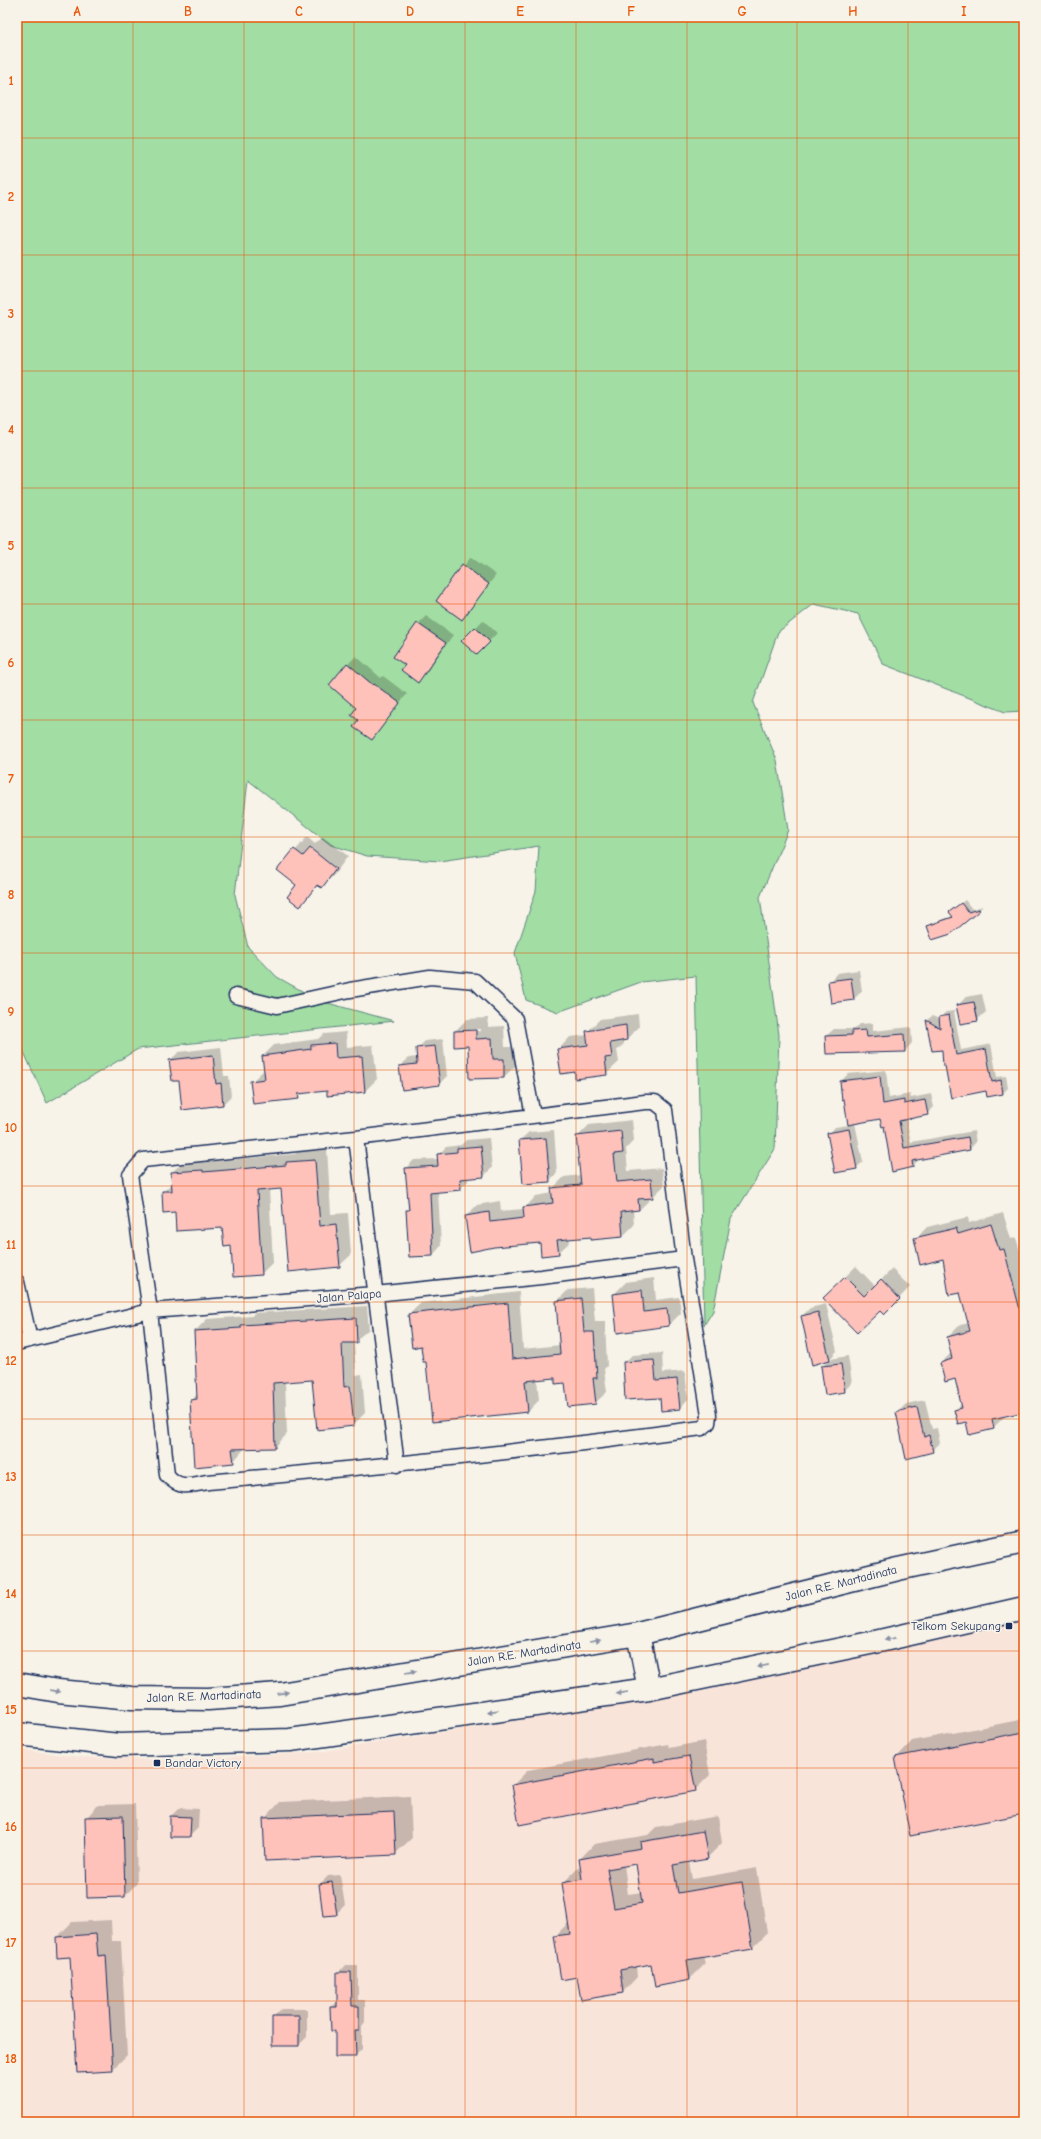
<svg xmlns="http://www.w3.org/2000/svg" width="1041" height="2139" viewBox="0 0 1041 2139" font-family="'Comic Neue',sans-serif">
<rect width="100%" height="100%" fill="#f7f3e8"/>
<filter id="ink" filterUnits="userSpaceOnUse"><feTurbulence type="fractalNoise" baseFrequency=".025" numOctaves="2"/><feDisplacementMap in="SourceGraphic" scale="8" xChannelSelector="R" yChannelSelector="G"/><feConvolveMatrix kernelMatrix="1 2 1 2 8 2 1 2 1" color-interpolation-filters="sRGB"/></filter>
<g filter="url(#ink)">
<path fill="#f9e4da" d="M1024 1616V2122H17V1749L80 1757 173 1760 317 1752 704 1691Z"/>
<path fill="#a2dda3" stroke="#5e8680" d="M17 17H1024V711L1005 712 883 664 858 614 814 604 778 632 753 703 777 760 788 830 760 897 779 1035 775 1149 731 1219 713 1311 704 1325 696 976 641 982 558 1012 526 1000 515 953 536 891 539 846 440 861 367 856 331 845 248 780 235 895 248 947 277 977 320 1001 394 1021 138 1049 47 1103 17 1037Z"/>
<path fill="#0003" fill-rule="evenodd" d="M471 557 496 575 462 619 437 600Z
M426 616 453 635 426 673 418 681 406 665 418 624Z
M483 620 497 633 477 654 463 641Z
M356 656 381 678 383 676 407 694 372 739 360 720 348 664Z
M307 837 315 844 323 837 348 856 334 875 321 887 318 885 300 906 298 885 279 870Z
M965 900 972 909 983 906 979 910 928 927 932 923 953 916 950 912Z
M859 970 862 991 854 999 829 982 837 973Z
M982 994 986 1012 977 1020 957 1006 966 997Z
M954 1011 961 1050 991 1044 997 1077 1006 1076 1008 1088 1003 1093 987 1090 943 1049 933 1050 927 1020 932 1016 941 1020 940 1017 946 1012Z
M638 1014 639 1027 627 1039 623 1040 624 1044 617 1050 619 1062 606 1074 575 1071 558 1050 570 1037 588 1035V1031L600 1019Z
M488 1018V1027L504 1026 505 1047H516V1065L504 1077 455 1031 467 1019ZM481 1029V1031L466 1032V1030Z
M873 1023V1031L911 1027 912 1043 905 1051 827 1053 826 1036 834 1029H855L860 1024Z
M346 1032 347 1047 373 1045 377 1079 365 1091 328 1095V1090L303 1093 298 1098 251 1082 264 1070 263 1056 274 1045 318 1039 324 1034Z
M443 1039 447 1076 439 1084 400 1066 409 1058 418 1057 417 1049 425 1041Z
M221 1047 224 1076H229L231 1096 223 1104 170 1060 179 1052Z
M886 1070 889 1098 910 1094 911 1098 931 1094 934 1107 927 1114 906 1118 911 1142 974 1131 976 1142 970 1149 919 1159 913 1166 881 1118 855 1123 863 1162 856 1168 829 1134 835 1127 849 1125 841 1081 848 1074Z
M632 1120 634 1140 626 1149 628 1171 662 1168 664 1186 639 1210H633L634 1225 622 1237 569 1238 570 1242 558 1253 541 1242 466 1216 477 1205 500 1201 501 1211 524 1209 536 1196 553 1193V1188L564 1177 581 1175 578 1136 589 1125Z
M554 1130 557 1173 549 1181 520 1140 529 1132Z
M489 1138 492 1168 484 1176 468 1177V1181L460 1189 438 1191 441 1246 433 1255 410 1256 406 1168 414 1160 438 1159V1155L446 1147 461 1145 466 1140Z
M327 1149 331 1214 348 1213 351 1255 339 1266 282 1188 269 1189 273 1262 261 1274 232 1245 223 1227 176 1211 163 1192 173 1182 172 1172 184 1161 215 1159V1161L295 1154 299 1151Z
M1003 1213 1011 1239 1016 1238 1021 1254 1024 1253V1411L1005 1416 993 1428 967 1421 955 1410 962 1404 955 1378 941 1363 952 1352 948 1337 960 1325 969 1323 961 1292 944 1258 915 1239 927 1227 968 1217 969 1223Z
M856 1266 875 1286 892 1269 910 1287 884 1314 880 1310 835 1287Z
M654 1278 656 1300 679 1297 681 1313 669 1325 618 1332 614 1294 626 1282Z
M592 1288 595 1321H605L607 1366 604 1369 607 1392 595 1403 566 1382 555 1377 537 1379 539 1400 528 1412 433 1421 427 1361 409 1314 421 1303 519 1292 523 1349 560 1345 557 1301 568 1290Z
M826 1304 837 1351 830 1359 848 1356 852 1383 844 1391 822 1367 830 1359 802 1316 810 1308Z
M367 1306 369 1329 354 1342 356 1375 362 1374 365 1413 353 1425 313 1379 285 1381 287 1434 275 1447 245 1448 233 1462 191 1401 198 1393 195 1331 207 1319 252 1316 254 1313Z
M662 1353 663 1373 685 1371 688 1399 680 1408 661 1397 624 1363 632 1355Z
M925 1400 932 1429 937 1428 940 1443 932 1451 898 1412 906 1404Z
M17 1501 22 1532 17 1537Z
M1024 1719V1813L896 1758 912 1741Z
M704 1741 710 1775 695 1790 513 1785 528 1770 668 1744 669 1748Z
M410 1796 412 1838 395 1854 264 1819 280 1802Z
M135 1804 137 1883 125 1896 86 1818 98 1805Z
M179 1808 199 1809 198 1828 190 1836H171V1816Z
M718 1816 722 1843 707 1858 689 1861 692 1879 757 1868 767 1933 752 1948 703 1956 705 1964 690 1979 655 1985 652 1963 636 1966 637 1977 623 1992 578 1976 555 1936 569 1922 563 1883 578 1868 581 1867 580 1859 594 1844 648 1835 656 1827ZM637 1862 642 1892 628 1894 624 1865ZM620 1965 622 1981H620Z
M340 1875 345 1905 336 1914 320 1884 328 1876Z
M111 1920 112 1941H121L127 2055 112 2070 71 1956 57 1937 72 1922Z
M345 1965H358V2000H365V2022L362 2026V2049L355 2056 336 2030 331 2007 338 2000V1973Z
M281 2009H307V2037L299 2045 273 2017Z"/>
<path fill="#fec2bb" stroke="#1b2f5e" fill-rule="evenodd" d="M462 564 489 584 462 620 436 601Z
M417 623 446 643 418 683 401 670 405 665 393 657Z
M475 627 490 642 477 655 461 641Z
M347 663 373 685 374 684 400 703 372 740 353 727 358 720 351 715 356 708 329 685Z
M310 848 336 869 322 888 317 885 300 907 287 897 296 885 277 870 294 849 303 856Z
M961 903 968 912 979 909 980 910 951 934 932 940 927 926 953 917 949 912Z
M851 978 854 1000 831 1003 828 981Z
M974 1002 978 1021 960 1024 956 1005Z
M949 1015 956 1055 986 1049 992 1082 1001 1080 1003 1094 987 1097 986 1091 951 1098 945 1066H943L942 1050 932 1051 926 1020 940 1028 939 1017Z
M626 1025 627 1040 610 1043 612 1057 605 1058 607 1075 575 1079V1072L561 1074 557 1049 588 1045 586 1031Z
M476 1030V1039L492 1038 493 1059H504V1078L469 1079 468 1046 454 1047V1031Z
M866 1030 867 1037 904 1034 905 1052 826 1054 825 1036 852 1035V1031Z
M335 1043 336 1058 362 1056 365 1092 327 1096V1091L298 1094 299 1099 253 1104 250 1081 265 1079 262 1056 311 1049V1045Z
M435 1046 440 1085 402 1090 399 1066 417 1064 416 1048Z
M213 1055 216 1084 221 1083 223 1105 182 1110 179 1081H172L169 1060Z
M880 1076 883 1104 904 1100V1104L925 1100 928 1115 899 1121 904 1148 968 1137 970 1150 912 1161 913 1167 892 1172 884 1126 882 1127 880 1119 848 1125 844 1099 842 1100 840 1081Z
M849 1129 857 1169 835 1173 827 1133Z
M621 1131 623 1153 614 1154 617 1182 651 1179 653 1198 638 1199 639 1210 621 1212 623 1237 591 1240V1237L557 1240 559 1254 541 1256 540 1243 494 1247 470 1252 465 1216 489 1212 490 1222 524 1218 523 1207 553 1203 551 1188 581 1185 576 1136Z
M546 1138 550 1182 523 1184 519 1140Z
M481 1146 484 1177 460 1179 461 1190 430 1193 433 1256 409 1257 406 1210H409L405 1168 438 1166 437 1154 457 1152V1148Z
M315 1160 320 1226 336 1224 340 1267 288 1272 281 1189 257 1191 262 1275 233 1277 231 1246 224 1247 222 1228 176 1231 175 1212 163 1213 162 1191H172L171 1172 203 1170V1172L286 1165V1162Z
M991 1224 999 1250 1004 1249 1023 1321 1020 1322 1024 1339V1412L992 1419 994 1429 969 1435 966 1422 958 1424 954 1410 962 1408 955 1379 945 1382 940 1363 952 1359 947 1337 970 1331 960 1293 949 1295 943 1259 920 1265 914 1238 956 1228 958 1234Z
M845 1277 864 1296 881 1279 900 1299 884 1315 880 1311 857 1333 823 1298Z
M642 1290 644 1312 667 1309 669 1326 617 1333 613 1294Z
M581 1298 584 1332H594L597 1378H593L596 1404 568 1407 565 1383 555 1384V1378L525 1381 528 1412 432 1422 426 1362H423L421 1346 412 1348 408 1314 508 1303 512 1359 560 1354 556 1301Z
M818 1312 830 1360 812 1365 801 1316Z
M356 1318 357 1343H342L344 1387 350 1386 354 1426 317 1430 312 1380 273 1383 275 1448 232 1449 234 1463 194 1467 190 1400 197 1399 194 1331 241 1328V1325Z
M654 1360 656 1381 677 1379 680 1409 661 1411 660 1398 625 1400 623 1362Z
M841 1364 845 1392 825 1395 821 1366Z
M917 1407 924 1437 929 1435 933 1452 906 1459 896 1412Z
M1024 1732V1814L910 1836 895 1757Z
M689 1756 696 1791 519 1825 512 1785 654 1758V1762Z
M394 1812 396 1855 265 1861 263 1818Z
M123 1816 125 1897 87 1898 85 1817Z
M170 1816 191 1817 190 1837H170Z
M703 1831 708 1859 673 1865 678 1893 742 1882 753 1949 687 1960 690 1980 655 1987 651 1964 620 1970 623 1993 581 2000 577 1977 561 1980 554 1936 570 1934 562 1883 582 1879 579 1859 641 1848 640 1842ZM636 1864 642 1903 614 1908 607 1869Z
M332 1882 337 1915 323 1916 319 1884Z
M96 1934 98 1956 106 1955 113 2071 77 2073 70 1957 57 1958 56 1937Z
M337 1972H351L352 2006H359V2031H355L356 2057H335V2031H331L330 2007H337Z
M272 2016H299V2046H272Z"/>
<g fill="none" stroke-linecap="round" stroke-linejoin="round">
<g stroke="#1b2f5e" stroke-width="17">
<path id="street" d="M236 996 277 1006 350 990 430 977 475 981 515 1019 533 1116
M645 1102H655L665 1110 684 1259 709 1415 708 1423 702 1428C538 1450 373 1467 208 1482 190 1485 180 1490 167 1475L150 1311 130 1175 143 1160 356 1138Z
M356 1138 397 1465
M17 1282 30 1340
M17 1343 150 1311 375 1294 541 1277 684 1259"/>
</g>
<g stroke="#1b2f5e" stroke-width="25">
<path id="highway" d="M638 1634 649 1689
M17 1684 58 1691 132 1698 208 1699 280 1694 638 1634 898 1569 1024 1542
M17 1734 119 1745 290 1740 649 1689 875 1642 1024 1608"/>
</g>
<use href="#street" stroke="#f7f3e8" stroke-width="14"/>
<use href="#highway" stroke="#f7f3e8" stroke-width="22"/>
</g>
<defs><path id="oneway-solid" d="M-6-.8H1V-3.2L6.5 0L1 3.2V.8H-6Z"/></defs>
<g fill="#8991a3">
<use href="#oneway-solid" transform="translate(890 1639) rotate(167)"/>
<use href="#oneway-solid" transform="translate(595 1641) rotate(-9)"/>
<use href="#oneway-solid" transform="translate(763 1666) rotate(169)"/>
<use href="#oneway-solid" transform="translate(411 1672) rotate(-9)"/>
<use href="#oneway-solid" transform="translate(55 1691) rotate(9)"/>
<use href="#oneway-solid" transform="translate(283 1693) rotate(-8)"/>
<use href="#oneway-solid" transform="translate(622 1693) rotate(172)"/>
<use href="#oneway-solid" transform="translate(493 1711) rotate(172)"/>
</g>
</g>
<path fill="none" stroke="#e8590c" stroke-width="1" stroke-opacity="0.55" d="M133 17V2122M244 17V2122M354 17V2122M465 17V2122M576 17V2122M687 17V2122M797 17V2122M908 17V2122M17 138H1024M17 255H1024M17 371H1024M17 488H1024M17 604H1024M17 720H1024M17 837H1024M17 953H1024M17 1070H1024M17 1186H1024M17 1302H1024M17 1419H1024M17 1535H1024M17 1651H1024M17 1768H1024M17 1884H1024M17 2001H1024"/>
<g fill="#1b2f5e" stroke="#f7f3e8" stroke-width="1.5">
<rect x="1005" y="1622" width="8" height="8" rx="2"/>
<rect x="153" y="1759" width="8" height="8" rx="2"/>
</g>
<g text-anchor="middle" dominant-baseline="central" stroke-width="3" stroke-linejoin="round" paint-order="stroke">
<g font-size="12" fill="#1b2f5e" stroke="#f7f3e8">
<text transform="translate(349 1296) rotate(-5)">Jalan Palapa</text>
<text transform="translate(841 1583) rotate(-14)">Jalan R.E. Martadinata</text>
<text transform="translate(524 1653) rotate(-9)">Jalan R.E. Martadinata</text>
<text transform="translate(204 1696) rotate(-2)">Jalan R.E. Martadinata</text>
</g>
<g font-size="12" fill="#1b2f5e" stroke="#f7f3e8" text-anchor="end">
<text x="1001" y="1626">Telkom Sekupang</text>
<text x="165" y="1763" text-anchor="start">Bandar Victory</text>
</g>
</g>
<rect width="1041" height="2139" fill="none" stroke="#f7f3e8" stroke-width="44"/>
<rect x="22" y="22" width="997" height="2095" fill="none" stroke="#e8590c" stroke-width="1.5"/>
<g font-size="13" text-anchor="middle" font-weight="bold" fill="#e8590c">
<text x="77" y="16">A</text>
<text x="188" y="16">B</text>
<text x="299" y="16">C</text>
<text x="410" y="16">D</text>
<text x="520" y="16">E</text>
<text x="631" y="16">F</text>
<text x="742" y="16">G</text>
<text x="853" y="16">H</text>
<text x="964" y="16">I</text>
<text x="11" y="85">1</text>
<text x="11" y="201">2</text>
<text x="11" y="318">3</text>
<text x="11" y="434">4</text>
<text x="11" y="550">5</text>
<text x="11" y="667">6</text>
<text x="11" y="783">7</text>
<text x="11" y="899">8</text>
<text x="11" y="1016">9</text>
<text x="11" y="1132">10</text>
<text x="11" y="1249">11</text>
<text x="11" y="1365">12</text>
<text x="11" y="1481">13</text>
<text x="11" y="1598">14</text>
<text x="11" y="1714">15</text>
<text x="11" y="1831">16</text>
<text x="11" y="1947">17</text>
<text x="11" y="2063">18</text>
</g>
</svg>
